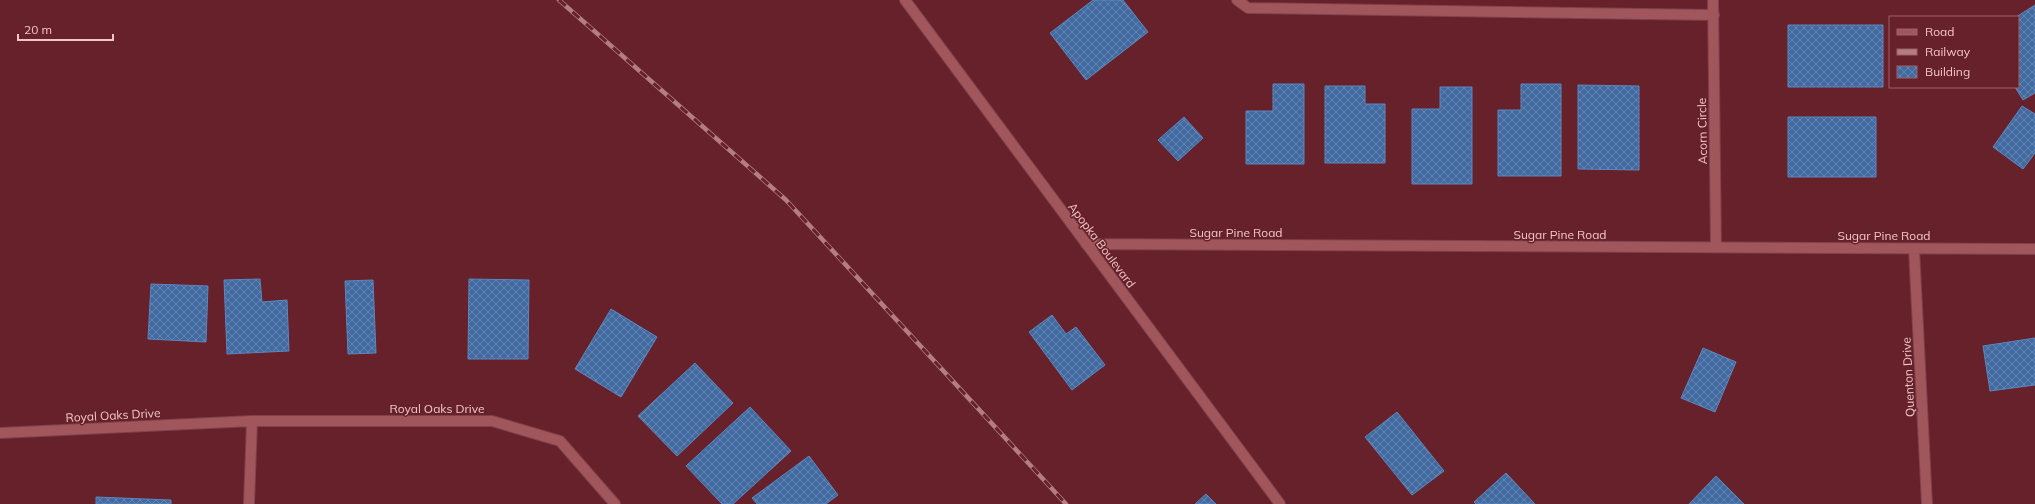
<svg xmlns="http://www.w3.org/2000/svg" width="2035" height="504" viewBox="0 0 2035 504" font-family="Mulish,sans-serif">
<defs>
<pattern id="building-cross-hatch" width="8" height="8" patternUnits="userSpaceOnUse"><rect width="8" height="8" fill="#416aa0"/><path d="M0 0l8 8M0 8l8-8" fill="none" stroke="#6684b0"/></pattern>
</defs>
<rect width="100%" height="100%" fill="#66212a"/>
<path fill="url(#building-cross-hatch)" stroke="#5c86bf" d="M1093 0H1123L1148 32 1086 80 1050 33Z
M2035 5V93L2023 100 2015 87H2018V17H2016Z
M1788 25H1883V87H1788Z
M1273 84H1304V164H1246V111H1273Z
M1521 84H1561V176H1498V110H1521Z
M1578 85 1639 86V170L1578 169Z
M1325 86H1365V104H1385V163H1325Z
M1440 87H1472V184H1412V109H1440Z
M2022 106 2035 114V153L2023 169 1993 147Z
M1184 117 1203 138 1178 161 1158 140Z
M1788 117H1876V177H1788Z
M260 279 262 302 287 300 289 351 227 354 224 280Z
M469 279 529 280 528 359H468Z
M373 280 376 353 348 354 345 281Z
M151 284 208 286 206 342 148 339Z
M611 309 657 337 621 397 575 369Z
M1052 315 1066 334 1076 327 1105 365 1072 390 1029 332Z
M2035 338V385L1990 391 1983 346Z
M1703 348 1736 362 1715 412 1681 398Z
M695 363 733 403 677 456 638 416Z
M750 407 791 451 733 504H722L686 466Z
M1397 412 1444 471 1412 495 1365 437Z
M809 456 838 495 826 504H757L752 498Z
M1506 473 1535 504H1476L1474 502Z
M1716 476 1744 504H1689Z
M1206 494 1216 504H1195Z
M96 497 171 500V504H96Z"/>
<g fill="none" stroke-linecap="round" stroke-linejoin="round">
<g stroke="#7d404c" stroke-width="12">
<path id="minor" d="M905 0 1280 504
M1237 0 1248 8 1714 15
M1713 0 1716 247
M1086 244 2035 249
M1914 249 1927 504
M0 433 252 421H492L560 441 615 504
M249 504 252 421"/>
</g>
<use href="#minor" stroke="#a1565b" stroke-width="10"/>
<g stroke="#b47d82" stroke-width="4.5">
<path id="rail" d="M559 0 786 200 1066 504"/>
</g>
<use href="#rail" stroke="#66212a" stroke-width="3" stroke-dasharray="9" stroke-linecap="butt"/>
</g>
<g text-anchor="middle" dominant-baseline="central" stroke-width="3" stroke-linejoin="round" paint-order="stroke">
<g font-size="12" fill="#f1c5c7" stroke="#66212a">
<text transform="translate(1702 131) rotate(-91)">Acorn Circle</text>
<text x="1236" y="232">Sugar Pine Road</text>
<text x="1560" y="234">Sugar Pine Road</text>
<text x="1884" y="235">Sugar Pine Road</text>
<text transform="translate(1102 245) rotate(53)">Apopka Boulevard</text>
<text transform="translate(1908 377) rotate(-93)">Quenton Drive</text>
<text x="437" y="408">Royal Oaks Drive</text>
<text transform="translate(113 415) rotate(-3)">Royal Oaks Drive</text>
</g>
</g>
<rect x="1889" y="16" width="130" height="72" fill="#66212a" stroke="#9e6369"/>
<rect x="1897" y="29" width="20" height="6" fill="#a1565b" stroke="#9e6369"/>
<text x="1925" y="36" font-size="12" fill="#f1c5c7">Road</text>
<rect x="1897" y="49" width="20" height="6" fill="#b47d82" stroke="#9e6369"/>
<text x="1925" y="56" font-size="12" fill="#f1c5c7">Railway</text>
<rect x="1897" y="66" width="20" height="12" fill="url(#building-cross-hatch)" stroke="#9e6369"/>
<text x="1925" y="76" font-size="12" fill="#f1c5c7">Building</text>
<path d="M18 34v6h95v-6" fill="none" stroke="#f1c5c7" stroke-width="2"/>
<text x="24" y="34" font-size="12" fill="#f1c5c7" stroke="#66212a" stroke-width="3" paint-order="stroke">20 m</text>
</svg>
